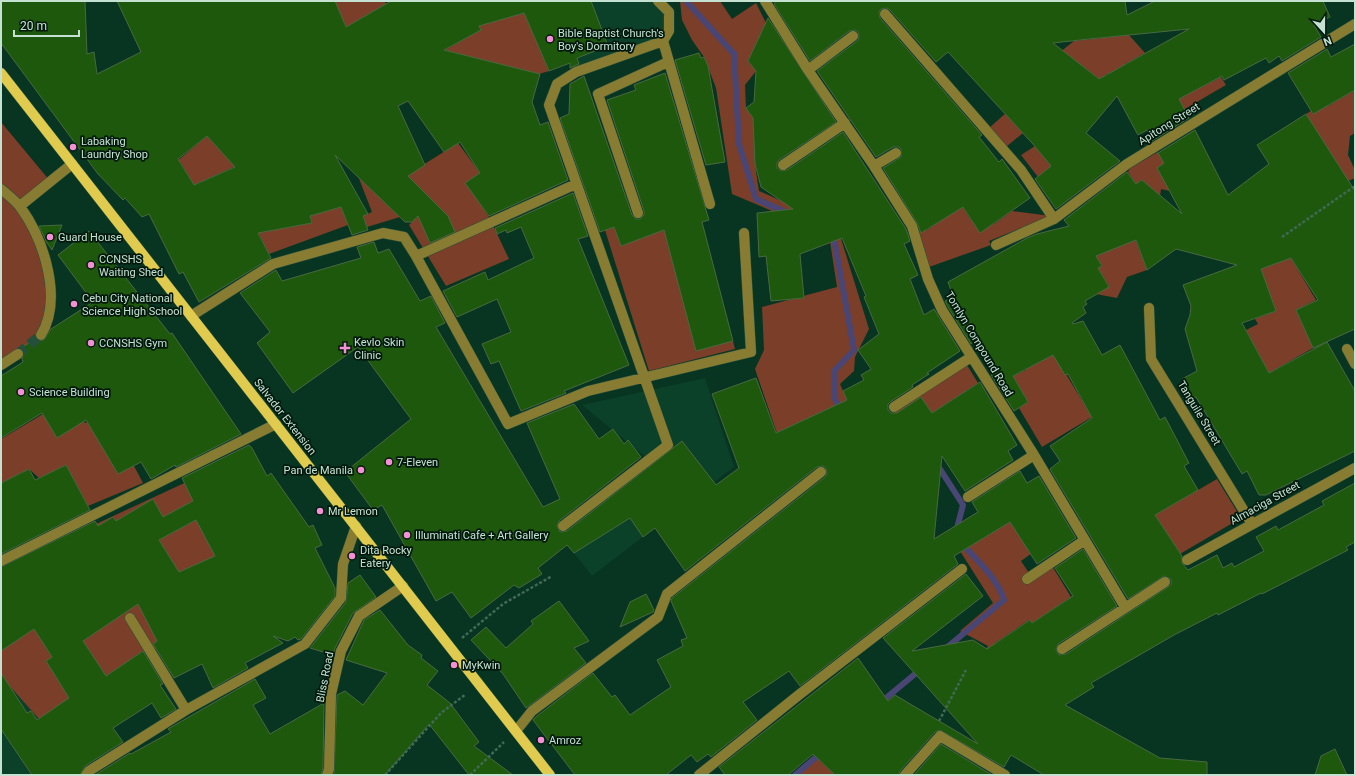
<svg xmlns="http://www.w3.org/2000/svg" width="1356" height="776" viewBox="0 0 1356 776" font-family="Roboto,sans-serif">
<rect width="100%" height="100%" fill="#073521"/>
<path fill="#0b4029" d="M550 1H658L669 12 663 41 576 72Z
M705 378 734 467 592 576 566 543 550 528 648 459 582 405Z
M19 684 77 775H1V694Z"/>
<path fill="#7b3e28" d="M329 1H384L401 23 361 60 344 22Z
M680 1H720L732 19 756 3 766 23 748 61 756 71 745 85 746 108 753 118 756 172 759 191 837 226 869 329 855 357 854 371 840 384 870 454 942 465 933 474 780 442 755 369 764 350 762 307 837 287 829 235 732 194 716 88 704 57 692 40 682 20Z
M524 12 549 71 539 74 440 53 480 30 478 25Z
M1129 35 1145 53 1125 64 1132 78 1113 72 1105 75 1112 89 1080 64 1068 79 1055 56 1074 41Z
M1182 69 1194 91 1221 77 1226 85 1178 113 1161 81Z
M1355 90V133L1350 136 1348 155 1355 170V178L1346 182 1306 114 1326 102 1328 106Z
M1006 113 1023 133 1006 147 989 128Z
M1 122 50 181 20 207 27 218 51 293 41 335 18 354 1 365Z
M207 136 236 166 194 185 181 163 157 178Z
M458 143 480 173 466 183 489 217 509 259 446 286 409 225 433 201 407 175Z
M1035 146 1052 166 1038 177 1021 155Z
M1158 152 1179 193 1161 189 1159 204 1141 180 1136 184 1128 172 1130 168Z
M326 169 348 225 269 254 258 232 312 222 310 216Z
M358 176 400 217 367 227 363 216 372 212Z
M962 206 971 220 985 212 994 224 1012 211 1051 216 989 241 991 245 929 267 919 231 927 230Z
M1129 223 1147 270 1127 277 1117 298 1096 294 1109 286 1098 268 1102 266 1092 249Z
M614 227 621 246 664 229 733 341 735 349 649 371 605 230Z
M1282 243 1316 300 1296 310 1313 348 1269 373 1246 330 1258 324 1255 319 1257 318 1276 311 1256 257Z
M1044 338 1092 417 1042 447 1019 408 1028 402 1013 376 1026 370 1017 353Z
M967 365 978 383 932 413 894 422 890 414Z
M43 414 88 423 134 466 143 483 88 506 66 465 39 478 29 469 1 483V439Z
M206 473 238 628 143 652 39 719 7 683 1 686V568Z
M1217 479 1241 518 1180 554 1155 515Z
M1010 522 1032 553 1021 561 1029 573 1049 561 1071 597 1032 623 1029 620 995 643 1018 676 979 659 988 646 960 631 993 603 960 551Z
M814 755 835 775H792Z"/>
<g fill="none" stroke-linecap="round" stroke-linejoin="round">
<path stroke="#494675" stroke-width="6" d="M686 1 734 54 739 144 756 199 788 213
M833 233 854 350 834 371V397L841 411
M933 468 940 469 963 505 956 532
M945 649 1004 600C997 578 976 559 961 543
M880 703 921 669
M795 775 821 753"/>
</g>
<path fill="#1e580c" stroke="#486940" fill-rule="evenodd" d="M1 1H85L87 54 94 52 97 74 141 52 117 1H335L346 27 391 1H591L608 46 577 58 579 64 570 68V63L549 71 524 13 479 26 481 30 444 50 540 74 532 102 540 125 548 122 568 180 489 216 465 183 480 173 460 142 444 152 408 101 398 106 425 165 408 176 448 216 455 232 430 243 418 216 412 222H405L335 155 368 214 363 216 368 230 352 235 341 207 310 216 312 223 258 233 271 258 199 302 183 272 179 274 149 214 142 217 125 198 123 200 98 174 1 43ZM207 136 235 167 194 185 178 159Z
M776 1H1125L1127 15 1155 1H1323L1330 17 1314 25 1321 37 1282 61 1279 56 1269 63 1266 58 1224 80 1222 76 1179 99 1189 118 1152 141 1147 130 1138 135 1117 96 1086 133 1120 161 1056 209 1035 179 1051 166 1032 143 948 52 936 62 890 10 887 8 881 9 879 12 880 18 982 135 979 137 999 162 1002 159 1030 198 980 233 963 207 921 233 917 223 883 168 901 157V149L899 147H893L876 157 817 71 857 41 859 38 858 32 855 30 849 31 810 61 774 4ZM1189 29 1099 79 1053 43 1089 39Z
M768 18 836 122 779 160 777 163V168L781 171 787 170 843 132 906 229 910 241 904 244 918 275 910 279 924 315 934 309 960 351 927 373 929 374 912 385 913 387 890 402 888 404V410L891 413H897L921 397 932 413 980 382 1017 445 1008 451 1013 460 965 491 942 456 934 539 978 512 972 502 1020 471 1027 483 1039 476 1076 538 1037 564 1010 522 954 556 958 564 800 686 789 671 743 702 757 720 711 757 708 754 697 762 691 755 666 775H575L533 720 537 716 593 673 612 697 615 695 630 715 671 687 657 660 683 646 681 640 687 638 671 601 672 598 825 477 827 474 826 468 823 466 817 467 685 571 655 528 643 537 630 518 574 553 567 545 538 568 542 574 519 588 514 585 471 618 452 592 436 601 382 505 373 510 345 472 411 419 358 347 293 393 257 343 270 332 240 293 276 270 282 281 361 258 357 247 374 242 378 253 389 249 420 301 431 296 445 323 436 327 543 507 560 499 527 423 574 404 599 439 613 429 624 444 628 440 641 457 559 521 557 526 560 532 567 531 682 441 716 485 739 468 712 394 756 378 776 433 847 400 843 391 864 380 861 375 871 369 858 350 879 334 864 297 866 296 842 238 800 254 804 298 771 301 766 256 759 257 757 213 793 209 761 187 755 164 753 118 746 108 754 102 756 71 748 61Z
M1355 44V90L1313 114 1288 73 1327 49 1331 57Z
M699 53 701 58 704 57 708 66 725 162 706 165 675 60Z
M665 73 709 220 702 222 733 341 696 351 664 230 621 246 614 227 600 232 560 118 569 114 570 84 584 76 632 215 636 219H640L644 215V211L607 100 636 90 634 85Z
M1306 114 1355 191V329L1313 348 1296 310 1318 300 1291 258 1261 269 1276 311 1242 323 1269 373 1327 342 1355 391V451L1266 495H1259L1247 471 1242 474 1196 397 1193 398 1182 379 1197 371 1185 329 1190 315 1191 306 1183 285 1237 265 1176 249 1147 270 1136 240 1096 256 1102 266 1098 268 1109 287 1085 301 1087 304 1083 307 1086 313 1072 323 1073 324 1083 321 1102 355 1120 345 1160 420 1165 417 1189 463 1184 466 1198 490 1155 515 1182 556V563L1188 570 1217 555 1223 568 1232 563 1234 567 1264 551 1256 537 1276 526 1278 530 1324 505 1322 501 1355 483V542L1346 547 1348 550 1262 594 1261 593 1218 615 1217 613 1174 635 1091 683 1094 687 1065 705 1160 758 1207 762V775H1044L1011 755 1004 767 940 730 935 732 900 771 899 775H835L813 754 788 775H725L719 767 858 658 888 701 895 695 978 744 883 638 966 574 983 596 912 651 973 640 987 649 1030 620 1032 623 1073 596 1055 568 1083 549 1117 606 1058 644 1056 650 1059 655 1066 654 1171 585V579L1164 576 1128 599 1050 469 1060 461 1050 446 1092 418 1068 374 1065 375 1053 355 1013 376 1028 402 1014 411 991 375 995 372 977 339 971 344 948 307 945 301 953 296 948 282 1027 238 1037 234 1069 226 1064 220 1127 172 1136 184 1142 180 1182 214 1157 168 1164 163 1158 153 1195 130 1228 195 1269 164 1257 145Z
M573 193 588 236 578 239 629 365 564 391 566 393 521 411 499 361 491 364 482 344 511 332 497 299 457 317 443 291 485 272 488 280 534 258 521 227 507 233 506 230 497 234 495 228Z
M62 225 52 250 47 243 39 226Z
M89 231 170 334 172 333 241 434 176 467 175 465 151 479 141 462 118 474 86 420 57 438 42 413 1 438V376L23 362 22 359 24 353 21 348 36 339 39 341 44 340 51 329 93 302 58 255Z
M249 445 252 448 267 476 271 473 309 527 313 525 322 545 315 548 335 588V596L301 639 298 640 295 637 288 641 273 636 283 643 245 663 248 668 213 688 202 664 174 678 153 644 157 641 138 604 83 641 106 676 143 651 163 684 160 685 176 709 161 718 152 703 113 728 123 742 85 766 80 775H32L1 729V673L27 713 31 711 37 720 69 698 46 661 52 657 34 629 1 651V567L95 521 98 526 113 517 116 521 153 499 163 517 193 501 182 478ZM196 520 215 556 179 572 159 540Z
M66 465 90 510 1 554V483L29 469 35 480Z
M360 575 376 597 353 613 335 648 333 655 310 648 346 602 348 583Z
M646 594 654 610 653 612 620 627 630 602Z
M559 601 589 641 574 648 586 663 526 708 503 674 471 640 486 627 506 648 533 624 531 621Z
M380 610 408 645 422 655 421 658 438 671 427 685 450 703 479 742 474 746 513 775H469L429 724 385 775H334L337 695 345 691 363 705 387 673 346 660 364 620Z
M255 679 266 698 253 705 270 734 324 703 323 768 321 775H95L130 753 131 754 171 732 168 729Z
M941 744 992 775H914Z
M1335 749 1347 775H1315L1321 756Z"/>
<g fill="none" stroke-linecap="round" stroke-linejoin="round">
<path stroke="#244f3b" stroke-width="10" stroke-dasharray="10 5" stroke-linecap="butt" d="M18 354 41 335"/>
<g stroke="#25513d" stroke-width="11">
<path id="minor" d="M765 1 808 70 874 166 912 226 928 279 942 310 1034 455 1125 607
M885 14 1021 170 1054 219
M663 41 710 204
M808 70 853 36
M783 165 845 123
M874 166 896 153
M1 189C8 195 16 201 21 208 44 240 63 299 41 335
M20 206 72 164
M638 213 598 94 668 62
M996 245 1054 219 1127 164 1355 24
M416 256 576 184
M1149 308 1151 359 1252 524
M191 316 273 264 383 233 404 237 416 256 508 424 588 391 751 352 744 233
M1347 349 1355 364
M1 365 18 354
M894 407 971 357
M968 497 1034 455
M563 526 668 445 549 105 557 84 576 72 663 41 669 31V12L658 1
M1187 560 1355 468
M1 561 276 424
M1027 579 1085 540
M130 618 186 710
M1062 649 1165 582
M516 731 532 711 658 617 667 594 821 472
M86 775 89 771 186 710 305 644 341 598 343 564 356 526
M327 775 329 769 331 694 341 651 359 616 403 586
M699 775 800 694 962 569
M905 775 940 736 1005 775"/>
</g>
<g stroke="#25513d" stroke-width="11">
<path id="major" d="M1 73 550 775"/>
</g>
<path stroke="#416956" stroke-width="2.5" stroke-dasharray="3 2" stroke-linecap="butt" d="M1282 237 1355 186
M462 638 503 604 552 576
M939 721 966 670
M385 775 441 713 466 694
M470 775 504 742"/>
<use href="#minor" stroke="#887b32" stroke-width="10"/>
<use href="#major" stroke="#e0cb4e" stroke-width="10"/>
</g>
<g fill="#f491d4" stroke="#03190e" stroke-width="1.5">
<circle cx="550" cy="39" r="4"/>
<circle cx="73" cy="147" r="4"/>
<circle cx="50" cy="237" r="4"/>
<circle cx="91" cy="265" r="4"/>
<circle cx="74" cy="304" r="4"/>
<circle cx="91" cy="343" r="4"/>
<path d="M343 342h4v4h4v4h-4v4h-4v-4h-4v-4h4z"/>
<circle cx="21" cy="392" r="4"/>
<circle cx="389" cy="462" r="4"/>
<circle cx="361" cy="470" r="4"/>
<circle cx="320" cy="511" r="4"/>
<circle cx="407" cy="535" r="4"/>
<circle cx="352" cy="556" r="4"/>
<circle cx="454" cy="665" r="4"/>
<circle cx="541" cy="740" r="4"/>
</g>
<g text-anchor="middle" dominant-baseline="central" stroke-width="3.5" stroke-linejoin="round" paint-order="stroke">
<g font-size="11" fill="#c5e1d1" stroke="#03190e" text-anchor="start">
<text x="558" y="33">Bible Baptist Church's<tspan x="558" dy="13">Boy's Dormitory</tspan></text>
<text x="81" y="141">Labaking<tspan x="81" dy="13">Laundry Shop</tspan></text>
<text x="58" y="237">Guard House</text>
<text x="99" y="259">CCNSHS<tspan x="99" dy="13">Waiting Shed</tspan></text>
<text x="82" y="298">Cebu City National<tspan x="82" dy="13">Science High School</tspan></text>
<text x="354" y="342">Kevlo Skin<tspan x="354" dy="13">Clinic</tspan></text>
<text x="99" y="343">CCNSHS Gym</text>
<text x="29" y="392">Science Building</text>
<text x="397" y="462">7-Eleven</text>
<text x="353" y="470" text-anchor="end">Pan de Manila</text>
<text x="328" y="511">Mr Lemon</text>
<text x="415" y="535">Illuminati Cafe + Art Gallery</text>
<text x="360" y="550">Dita Rocky<tspan x="360" dy="13">Eatery</tspan></text>
<text x="462" y="665">MyKwin</text>
<text x="549" y="740">Amroz</text>
</g>
<g font-size="11" fill="#c5e1d1" stroke="#03190e">
<text transform="translate(1169 124) rotate(-32)">Apitong Street</text>
<text transform="translate(979 344) rotate(59)">Tomlyn Compound Road</text>
<text transform="translate(1199 413) rotate(59)">Tanguile Street</text>
<text transform="translate(285 417) rotate(52)">Salvador Extension</text>
<text transform="translate(1265 503) rotate(-29)">Almaciga Street</text>
<text transform="translate(325 677) rotate(-79)">Bliss Road</text>
</g>
</g>
<rect width="1356" height="776" fill="none" stroke="#c5e1d1" stroke-width="4"/>
<g transform="translate(1324 32) rotate(159)" stroke="#03190e" stroke-width="3" paint-order="stroke">
<path d="M0-3L7 15L0 10L-7 15Z" fill="#c5e1d1"/>
<text y="-6" font-size="11" font-weight="bold" text-anchor="middle" fill="#c5e1d1">N</text>
</g>
<path d="M14 30v6h65v-6" fill="none" stroke="#c5e1d1" stroke-width="2"/>
<text x="20" y="30" font-size="12" fill="#c5e1d1" stroke="#03190e" stroke-width="3" paint-order="stroke">20 m</text>
</svg>
